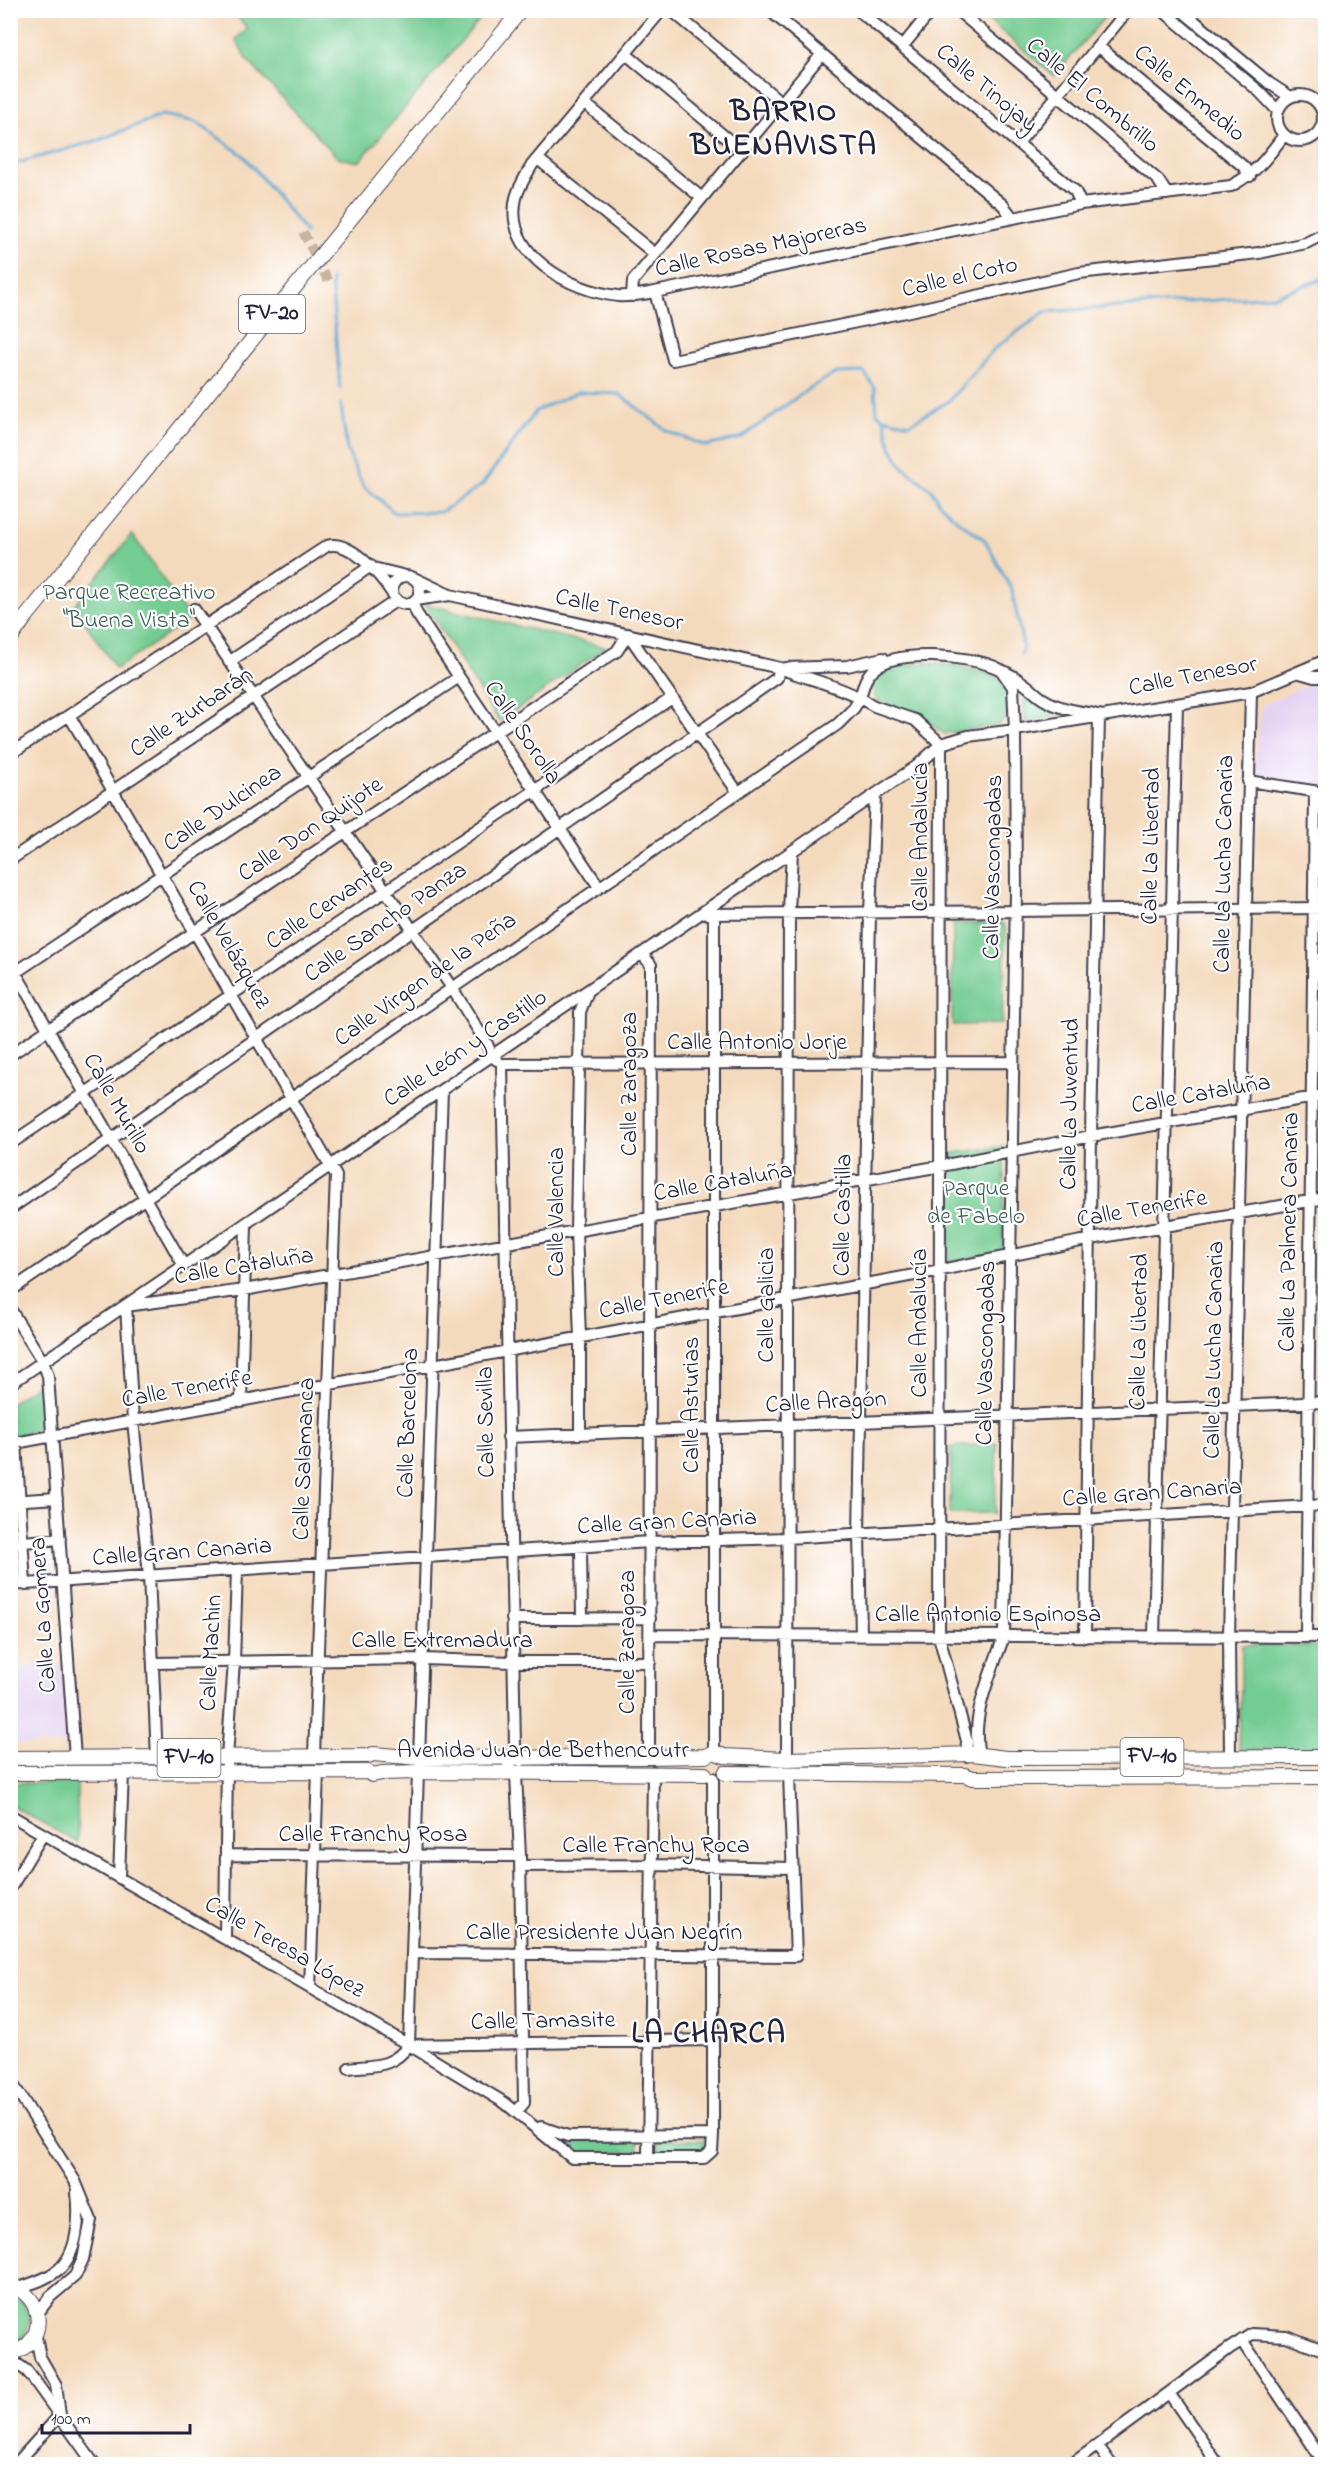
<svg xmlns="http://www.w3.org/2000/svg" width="1336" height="2475" viewBox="0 0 1336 2475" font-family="'Indie Flower',sans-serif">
<rect width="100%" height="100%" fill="#fff"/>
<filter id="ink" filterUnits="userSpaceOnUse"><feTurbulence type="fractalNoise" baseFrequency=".0167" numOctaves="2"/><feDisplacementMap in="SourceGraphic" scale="12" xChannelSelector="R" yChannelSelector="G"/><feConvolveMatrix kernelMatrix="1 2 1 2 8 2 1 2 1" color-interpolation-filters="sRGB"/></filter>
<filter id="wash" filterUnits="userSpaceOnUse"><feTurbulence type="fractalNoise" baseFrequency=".008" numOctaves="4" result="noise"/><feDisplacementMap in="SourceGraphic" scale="24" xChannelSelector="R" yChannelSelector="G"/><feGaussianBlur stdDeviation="1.35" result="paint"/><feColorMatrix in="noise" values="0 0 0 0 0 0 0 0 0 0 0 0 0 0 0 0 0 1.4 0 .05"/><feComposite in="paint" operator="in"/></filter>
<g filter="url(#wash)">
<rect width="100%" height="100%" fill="#f4dabd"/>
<path fill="#e3d3f2" d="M1309 684H1325V785L1254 776 1261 706Z
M61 1664 67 1744H11V1668Z"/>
<path fill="#73cc92" stroke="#4a7766" stroke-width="1.5" d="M232 11H487L359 162 338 158 247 60 236 39 248 29Z
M978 11H1110L1054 76Z
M132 534 190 619 116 669 74 606Z
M425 604 606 647 499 722Z
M926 663 961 666 991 674 1001 681 1008 693V713L1005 720 997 725 944 734 920 716 877 701 870 684 881 669 898 665Z
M1027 697 1058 716 1025 722 1024 700Z
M1002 923 1006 929 1002 1024 952 1025 953 924Z
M1004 1146 1003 1252 949 1262 948 1154Z
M41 1382 43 1429 11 1436V1403Z
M997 1443 995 1513 950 1514 951 1447Z
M1242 1645 1325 1646V1751L1239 1750Z
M11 1783H77L78 1843 11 1805Z
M574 2140 638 2141V2152L575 2153Z
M658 2140H704L703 2152 658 2151Z
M11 2294C36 2305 34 2335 11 2346Z"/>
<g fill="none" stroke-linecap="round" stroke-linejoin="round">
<path stroke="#5da7d4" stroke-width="3" d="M10 165 99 140 163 115 196 122 243 155 306 232
M331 279 340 388
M341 404 347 450 363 486 395 513 441 512 482 485 536 411 578 392 619 394 667 431 706 446 741 438 808 389 836 373 864 372 875 388 877 413 883 418 909 424 949 401 994 349 1045 312 1274 296 1326 278
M884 418 891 447 902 466 932 490 939 503 957 520 985 540 1012 590 1023 646 1021 654"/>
</g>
</g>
<g filter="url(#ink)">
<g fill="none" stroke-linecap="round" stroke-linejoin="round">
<path stroke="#cab5a3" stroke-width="10" stroke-dasharray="10 5" stroke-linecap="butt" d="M303 232 329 282"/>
<g stroke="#423e4e" stroke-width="14">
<path id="minor" d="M662 10 532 165C526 176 519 186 516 198 503 255 571 291 618 296 630 297 643 294 655 292L1081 204 1231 186C1257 172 1267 158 1284 135
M671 10 782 103
M769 10 1003 205 1012 217
M858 10 1075 191 1081 204
M957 10 1158 180 1167 194
M1162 10 1260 92 1277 110
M1181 10 1269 83 1289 96
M1098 46 1244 167 1250 176
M902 47 932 10
M626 54 742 151
M1277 118a23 23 0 1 1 46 0a23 23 0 1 1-46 0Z
M584 103 702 198
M1018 143 1128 10
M538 159 655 254
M655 292 673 360 905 312 1079 273 1259 253 1306 243 1326 233
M632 296 633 281 822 54
M373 568 406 576
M392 590a14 14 0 1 1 28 0a14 14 0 1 1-28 0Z
M415 600 450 595
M412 602 417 614 599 887
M194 609 452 988 487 1044 492 1056 497 1060
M229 662 371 566
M786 668 847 666 883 658
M1001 670 1013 687 1015 730 968 736 941 744 915 720 874 706 860 698C863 688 865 676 874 669 897 648 968 656 995 667 1005 672 1015 676 1023 683 1031 688 1037 696 1045 700 1060 709 1077 711 1094 714
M1300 673 1314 677H1326
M69 715 336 1176 314 1755
M941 744 939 1636 967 1741 966 1756
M10 754 327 546C350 539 381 576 392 593
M1248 781 1326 793
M10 860 397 600
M714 913V1752
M708 914 1326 908
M642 954 651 965 649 1757
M10 963 184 1266
M10 976 459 677
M10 1055 617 651 628 634 737 791
M502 1064 515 1746 521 1761
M502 1064 1013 1062
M10 1144 672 698
M10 1209 777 678 780 668
M10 1291 838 724 854 708 860 698C834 684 807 679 780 668L450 595 414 578
M10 1309 43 1362 48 1376 75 1758
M10 1384 917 766 941 744
M241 1402 246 1224
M580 1434V1337L576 1230 580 1012 588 991
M508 1437 1326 1402
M16 1443 25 1584
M10 1444 941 1270 1091 1239 1326 1198
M10 1501 57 1498
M10 1543 60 1539
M581 1548 582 1619
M10 1585 649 1542 787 1538 1326 1505
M512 1619 650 1618
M650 1635 1326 1637
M861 1636 859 1534 870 913 875 795
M1085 1637 1091 1136 1099 715
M1154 1637 1177 704
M1306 1637 1315 791
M154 1663 422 1659 513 1662H650
M979 1755C970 1716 991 1674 1004 1636L1016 892 1015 730 1251 692 1326 660
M1230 1756 1229 1637 1251 692
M419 1758 442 1090
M504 1758 516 1774 520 1856 524 2103 517 2111
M157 1759 149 1575 133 1421 126 1306 244 1290 941 1166 1091 1136 1326 1095
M787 1759 789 912 792 851
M10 1815 409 2045 505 2103 572 2158H704L712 2151 713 2135V1778
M226 1855 520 1856
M520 1866 653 1865 792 1868
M119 1877 123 1772
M10 1889 43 1834
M225 1939 227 1757 234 1662 237 1570
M412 1953 796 1956 789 1775
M310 1988 318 1772
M409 2045 713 2040
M409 2045 418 1772
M349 2068C375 2065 392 2068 409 2045
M10 2080 75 2181 91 2220 83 2259 75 2276 50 2297 38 2313
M541 2127 568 2136 713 2135
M648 2158 653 1772
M19 2288C33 2283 47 2279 58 2270 78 2254 80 2217 77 2193
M1242 2340 1325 2464
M10 2359 27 2371 37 2384 94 2464
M1169 2393 1218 2464
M1098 2446 1111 2464
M16 2464 60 2415 56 2385 40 2357 35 2332
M1072 2464 1230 2348 1252 2334 1286 2336 1326 2351"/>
</g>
<g stroke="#423e4e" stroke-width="16">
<path id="major" d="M10 639 25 618 521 10
M10 1758 368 1756 373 1754 419 1758 649 1757 705 1756 714 1752 724 1756 787 1759 973 1754 1006 1758 1326 1757
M10 1773 368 1772 372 1775 382 1773 418 1772 705 1774
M725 1773 965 1775 973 1778 1326 1777
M10 2285C46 2297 48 2344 10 2354"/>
</g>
<use href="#minor" stroke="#fff" stroke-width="10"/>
<use href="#major" stroke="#fff" stroke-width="14"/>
</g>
</g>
<g text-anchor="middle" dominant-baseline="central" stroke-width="4.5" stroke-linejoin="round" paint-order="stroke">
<g fill="#fff" stroke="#646476" stroke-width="1.5">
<rect x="239" y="295" width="66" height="38" rx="4.5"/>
<rect x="1120.5" y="1738" width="63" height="38" rx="4.5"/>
<rect x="157.5" y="1739" width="63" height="38" rx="4.5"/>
</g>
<g font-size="22" font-weight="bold" fill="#22223b">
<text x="272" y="314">FV-20</text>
<text x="1152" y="1757">FV-10</text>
<text x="189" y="1758">FV-10</text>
</g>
<g font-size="24" fill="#22223b" stroke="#fff">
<text transform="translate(986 89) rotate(40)">Calle Tinojay</text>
<text transform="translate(1189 94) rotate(40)">Calle Enmedio</text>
<text transform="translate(1092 96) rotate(40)">Calle El Combrillo</text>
<text transform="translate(761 248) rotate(-12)">Calle Rosas Majoreras</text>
<text transform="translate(960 278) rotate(-13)">Calle el Coto</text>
<text transform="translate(619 611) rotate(12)">Calle Tenesor</text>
<text transform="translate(1193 677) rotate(-11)">Calle Tenesor</text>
<text transform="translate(192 713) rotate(-34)">Calle Zurbarán</text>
<text transform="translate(522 733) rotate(56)">Calle Sorolla</text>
<text transform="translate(223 809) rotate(-34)">Calle Dulcinea</text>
<text transform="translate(311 830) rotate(-34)">Calle Don Quijote</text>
<text transform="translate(921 837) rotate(-90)">Calle Andalucía</text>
<text transform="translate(1152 846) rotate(-89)">Calle La Libertad</text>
<text transform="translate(1225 864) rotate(-89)">Calle La Lucha Canaria</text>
<text transform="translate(994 867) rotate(-89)">Calle Vascongadas</text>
<text transform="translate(330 904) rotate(-34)">Calle Cervantes</text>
<text transform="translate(386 923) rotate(-35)">Calle Sancho Panza</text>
<text transform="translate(228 945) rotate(60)">Calle Velázquez</text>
<text transform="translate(426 980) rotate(-35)">Calle Virgen de la Peña</text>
<text x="757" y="1043">Calle Antonio Jorje</text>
<text transform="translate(466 1049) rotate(-34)">Calle León y Castillo</text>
<text transform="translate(630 1084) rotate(-90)">Calle Zaragoza</text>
<text transform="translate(1201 1095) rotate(-10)">Calle Cataluña</text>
<text transform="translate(116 1104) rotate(60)">Calle Murillo</text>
<text transform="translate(1071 1104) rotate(-89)">Calle La Juventud</text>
<text transform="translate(723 1183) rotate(-10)">Calle Cataluña</text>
<text transform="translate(1142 1210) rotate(-10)">Calle Tenerife</text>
<text transform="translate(557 1212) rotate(-90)">Calle Valencia</text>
<text transform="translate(844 1215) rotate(-89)">Calle Castilla</text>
<text transform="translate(1290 1232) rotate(-89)">Calle La Palmera Canaria</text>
<text transform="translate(244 1267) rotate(-9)">Calle Cataluña</text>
<text transform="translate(664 1300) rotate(-11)">Calle Tenerife</text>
<text transform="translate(767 1305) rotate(-90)">Calle Galicia</text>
<text transform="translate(920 1323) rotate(-90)">Calle Andalucía</text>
<text transform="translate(1140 1332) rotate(-89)">Calle La Libertad</text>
<text transform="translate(1215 1350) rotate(-89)">Calle La Lucha Canaria</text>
<text transform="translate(987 1353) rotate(-89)">Calle Vascongadas</text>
<text transform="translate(187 1390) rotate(-10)">Calle Tenerife</text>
<text transform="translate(826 1403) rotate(-3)">Calle Aragón</text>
<text transform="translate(692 1405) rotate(-90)">Calle Asturias</text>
<text transform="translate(487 1422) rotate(-91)">Calle Sevilla</text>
<text transform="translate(409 1423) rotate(-88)">Calle Barcelona</text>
<text transform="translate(305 1459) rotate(-88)">Calle Salamanca</text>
<text transform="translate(1152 1494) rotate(-4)">Calle Gran Canaria</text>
<text transform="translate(667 1523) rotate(-3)">Calle Gran Canaria</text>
<text transform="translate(182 1553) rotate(-4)">Calle Gran Canaria</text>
<text transform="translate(44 1615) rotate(-94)">Calle La Gomera</text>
<text x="988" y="1615">Calle Antonio Espinosa</text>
<text x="442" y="1641">Calle Extremadura</text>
<text transform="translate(628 1642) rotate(-90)">Calle Zaragoza</text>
<text transform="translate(212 1653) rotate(-87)">Calle Machin</text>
<text x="543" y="1751">Avenida Juan de Bethencoutr</text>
<text x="373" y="1835">Calle Franchy Rosa</text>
<text x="656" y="1846">Calle Franchy Roca</text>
<text x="604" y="1933">Calle Presidente Juan Negrín</text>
<text transform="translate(284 1948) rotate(30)">Calle Teresa López</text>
<text transform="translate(543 2022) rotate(-1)">Calle Tamasite</text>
</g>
<g font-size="24" fill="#3e5e59" stroke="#fff">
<text x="129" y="593">Parque Recreativo<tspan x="129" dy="28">"Buena Vista"</tspan></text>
<text x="976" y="1189">Parque<tspan x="976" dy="28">de Fabelo</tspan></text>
</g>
<g font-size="30" font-weight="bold" letter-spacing="1.5" fill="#22223b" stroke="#fff">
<text x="784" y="113">BARRIO<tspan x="784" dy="34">BUENAVISTA</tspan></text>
<text x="709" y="2035">LA CHARCA</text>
</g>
</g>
<rect width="1336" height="2475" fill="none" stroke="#fff" stroke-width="36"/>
<path d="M42 2424v9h148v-9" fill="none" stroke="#22223b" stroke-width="3"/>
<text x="51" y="2424" font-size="18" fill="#22223b" stroke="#ffffff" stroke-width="4.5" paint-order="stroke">100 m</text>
</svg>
